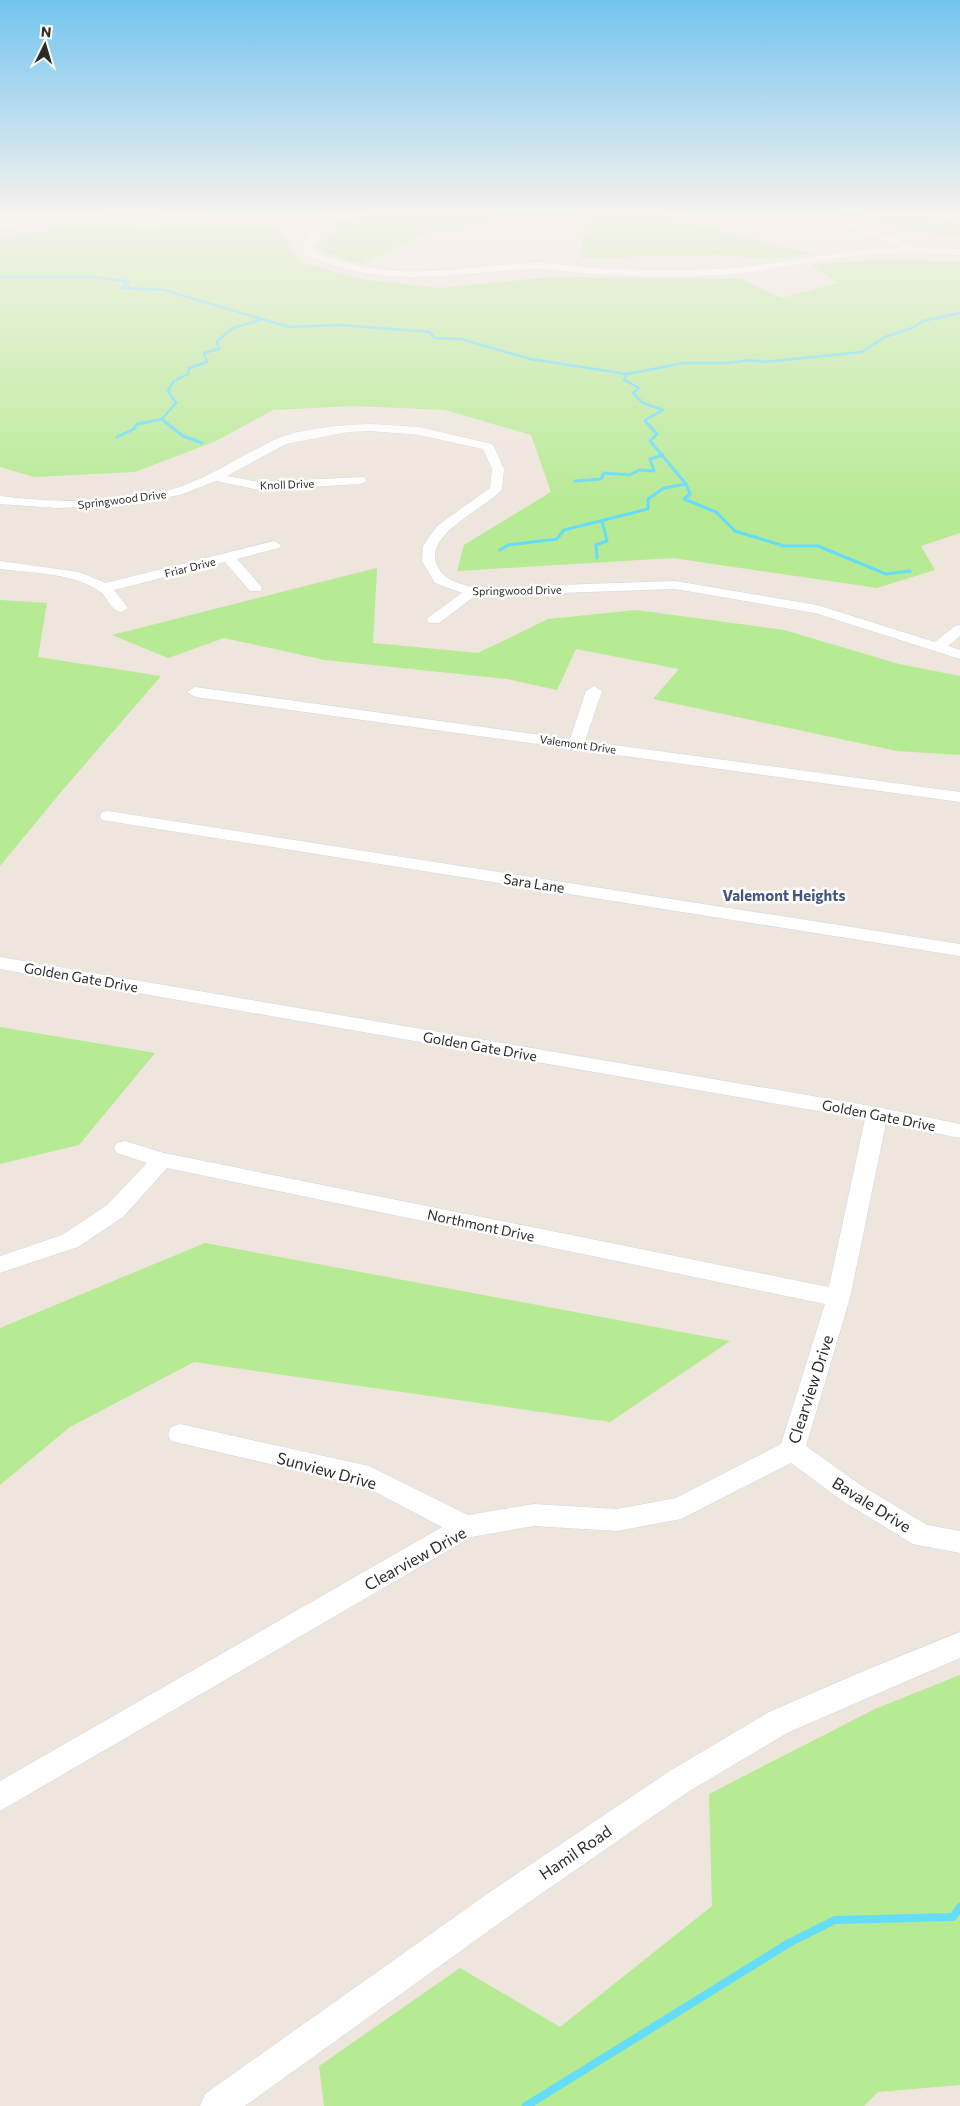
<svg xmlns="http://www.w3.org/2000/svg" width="960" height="2106" viewBox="0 0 960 2106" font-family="Commissioner,sans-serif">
<rect width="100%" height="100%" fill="#eee5dc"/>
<path fill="#b6ea93" d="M76 213H188L129 219Z
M328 213H666L675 220 815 254 769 259 716 255 580 258 587 219 538 216 433 231 362 264 342 259 316 248 336 229Z
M823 213 960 218V238Z
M57 229H281L299 262 361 279 440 288 551 277 743 279 781 298 837 283 811 265 883 259 960 262V533L921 546 935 570 877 588 673 558 457 571 464 545 551 492 531 435 445 410 353 406 273 410 216 441 135 472 34 477 0 467V237Z
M377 568 373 643 478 653 548 619 636 610 784 630 899 664 960 676V755L897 751 653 699 679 669 576 649 557 690 507 679 325 660 224 638 168 658 112 635Z
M0 600 47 603 38 657 161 676 61 792 0 866Z
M0 1027 155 1053 79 1145 0 1164Z
M205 1243 730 1341 610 1422 194 1362 70 1427 0 1485V1328Z
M960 1675V2085L878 2092 864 2106H324L319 2066 460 1968 560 2027 712 1906 709 1794 875 1709Z"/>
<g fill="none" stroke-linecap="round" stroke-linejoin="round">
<path stroke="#64dcfa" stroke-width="2.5" d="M0 277H91L124 281 129 282 121 288 164 290 289 327 339 325 429 332 435 338 461 339 530 359 627 374 684 363H729L749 360 764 362 862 352 885 337 912 328 923 321 960 313
M627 374 624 380 639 388 633 393 643 403 663 410 645 420 647 423
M162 419 167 423
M143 423 162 419 176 403 168 391 174 381 188 374 189 368 207 362 204 353 219 349 217 341 233 328 260 320"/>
<path stroke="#64dcfa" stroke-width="3" d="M165 422 183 436 202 443
M117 437 134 429 137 424 149 422
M575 481 601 479 604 473 630 475 639 470 654 471 650 459 663 455
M686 484 690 494 684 499 716 512 735 531 784 546H818L886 574 910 571
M500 550 508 545 557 539 564 530 648 509V499L664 488 686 484 650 441 657 434 646 422
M597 558 596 545 607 541 602 521"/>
<path stroke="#64dcfa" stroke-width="8" d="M526 2106 789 1943 835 1920 953 1917 960 1907"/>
<g stroke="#d1d6e5" stroke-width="1">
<path id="minor" d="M264 213H302L322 217 347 213H366L362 216 327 222 326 229 313 243 312 251C391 285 451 267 532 263 552 262 572 267 592 268 634 270 676 271 717 269 779 266 839 249 902 247L840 224V220L843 219 910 244 911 247 960 249V255C920 252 879 252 839 258 799 263 760 273 719 275 678 277 636 276 594 274 573 273 552 268 530 269 444 274 387 290 304 254L303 242 318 226 315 220 283 217 149 227 43 223 0 229V223L43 217 149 221Z
M938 213H947L960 218V224L942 218Z
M371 424 419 427 492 444 494 447 504 469 502 489C485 511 408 539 445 576 451 582 466 585 474 588L675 581 817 605 935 642 955 626 960 625V636L948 646 960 650V659L815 613 675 589 475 596 439 623H429L427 620 429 617 462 593 435 583 422 561 423 546 437 526 490 488 492 469 483 449 419 435 371 431 348 432 286 444 227 476 259 482 364 477 366 480 364 483 360 484 259 490 216 481 180 495 113 506 57 508 0 504V496C54 503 129 505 182 486 214 475 242 455 274 440 301 428 341 425 371 424Z
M274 541 281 545 279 548 237 559 260 585 262 588 260 591H250L225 562 114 590 128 608 121 612C110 610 108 597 99 591 75 573 29 573 0 569V561L79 572 106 583Z
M594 686 602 691 585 741 960 792V802L195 697 187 692 195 687 570 739 586 691Z
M108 811 960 944V956L102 820 100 816 102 812Z
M0 957 877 1107 960 1124V1138L886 1123 850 1298 806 1446 859 1484 927 1525 960 1531V1553L913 1544 841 1500 791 1463 681 1519 617 1531 534 1526 471 1537 0 1811V1781L442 1527 364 1486 171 1441 168 1434 171 1427 180 1424 369 1466 468 1515 534 1504 617 1509 676 1498 781 1444 825 1304 167 1168 123 1217 78 1247 0 1273V1256L62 1235 107 1205 147 1163 117 1153 114 1148 117 1143 125 1141 164 1153 829 1287 865 1119 0 969Z
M960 1632V1658L789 1732 688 1792 512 1914 245 2106H200L205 2094 490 1892 668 1772 769 1712 866 1670Z"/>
</g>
<use href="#minor" fill="#fff" fill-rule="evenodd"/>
</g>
<linearGradient id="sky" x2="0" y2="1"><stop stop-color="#73c4ef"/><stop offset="0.42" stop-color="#f7f3ef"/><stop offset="1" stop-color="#f7f3ef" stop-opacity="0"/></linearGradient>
<rect width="960" height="508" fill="url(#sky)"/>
<g text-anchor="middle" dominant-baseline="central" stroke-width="5" stroke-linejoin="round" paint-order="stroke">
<g font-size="11" fill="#2b2b2b" stroke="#fff">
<text transform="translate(287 484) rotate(-2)">Knoll Drive</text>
<text transform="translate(122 499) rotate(-7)">Springwood Drive</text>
<text transform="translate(190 567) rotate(-14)">Friar Drive</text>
<text transform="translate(517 590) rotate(-1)">Springwood Drive</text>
<text transform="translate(578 744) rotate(8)">Valemont Drive</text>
</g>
<g font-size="14" fill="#2b2b2b" stroke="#fff">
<text transform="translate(534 883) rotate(9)">Sara Lane</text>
<text transform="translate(81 977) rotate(10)">Golden Gate Drive</text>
<text transform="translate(480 1046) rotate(10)">Golden Gate Drive</text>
<text transform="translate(879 1115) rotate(11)">Golden Gate Drive</text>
<text transform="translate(481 1225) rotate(12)">Northmont Drive</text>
</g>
<g font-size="15" font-weight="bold" fill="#465580" stroke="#fff">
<text x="784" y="895">Valemont Heights</text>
</g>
<g font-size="16" fill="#2b2b2b" stroke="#fff">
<text transform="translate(810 1389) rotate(-72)">Clearview Drive</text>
<text transform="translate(327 1470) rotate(15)">Sunview Drive</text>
<text transform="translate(872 1504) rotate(32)">Bavale Drive</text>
<text transform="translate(415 1558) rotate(-29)">Clearview Drive</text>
<text transform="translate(575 1852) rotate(-34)">Hamil Road</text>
</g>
</g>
<g transform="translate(45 45) rotate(5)" stroke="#ffffff" stroke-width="4" paint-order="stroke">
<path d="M0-4L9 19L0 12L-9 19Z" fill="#2b2b2b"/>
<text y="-8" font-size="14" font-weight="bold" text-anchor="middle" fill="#2b2b2b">N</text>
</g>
</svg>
